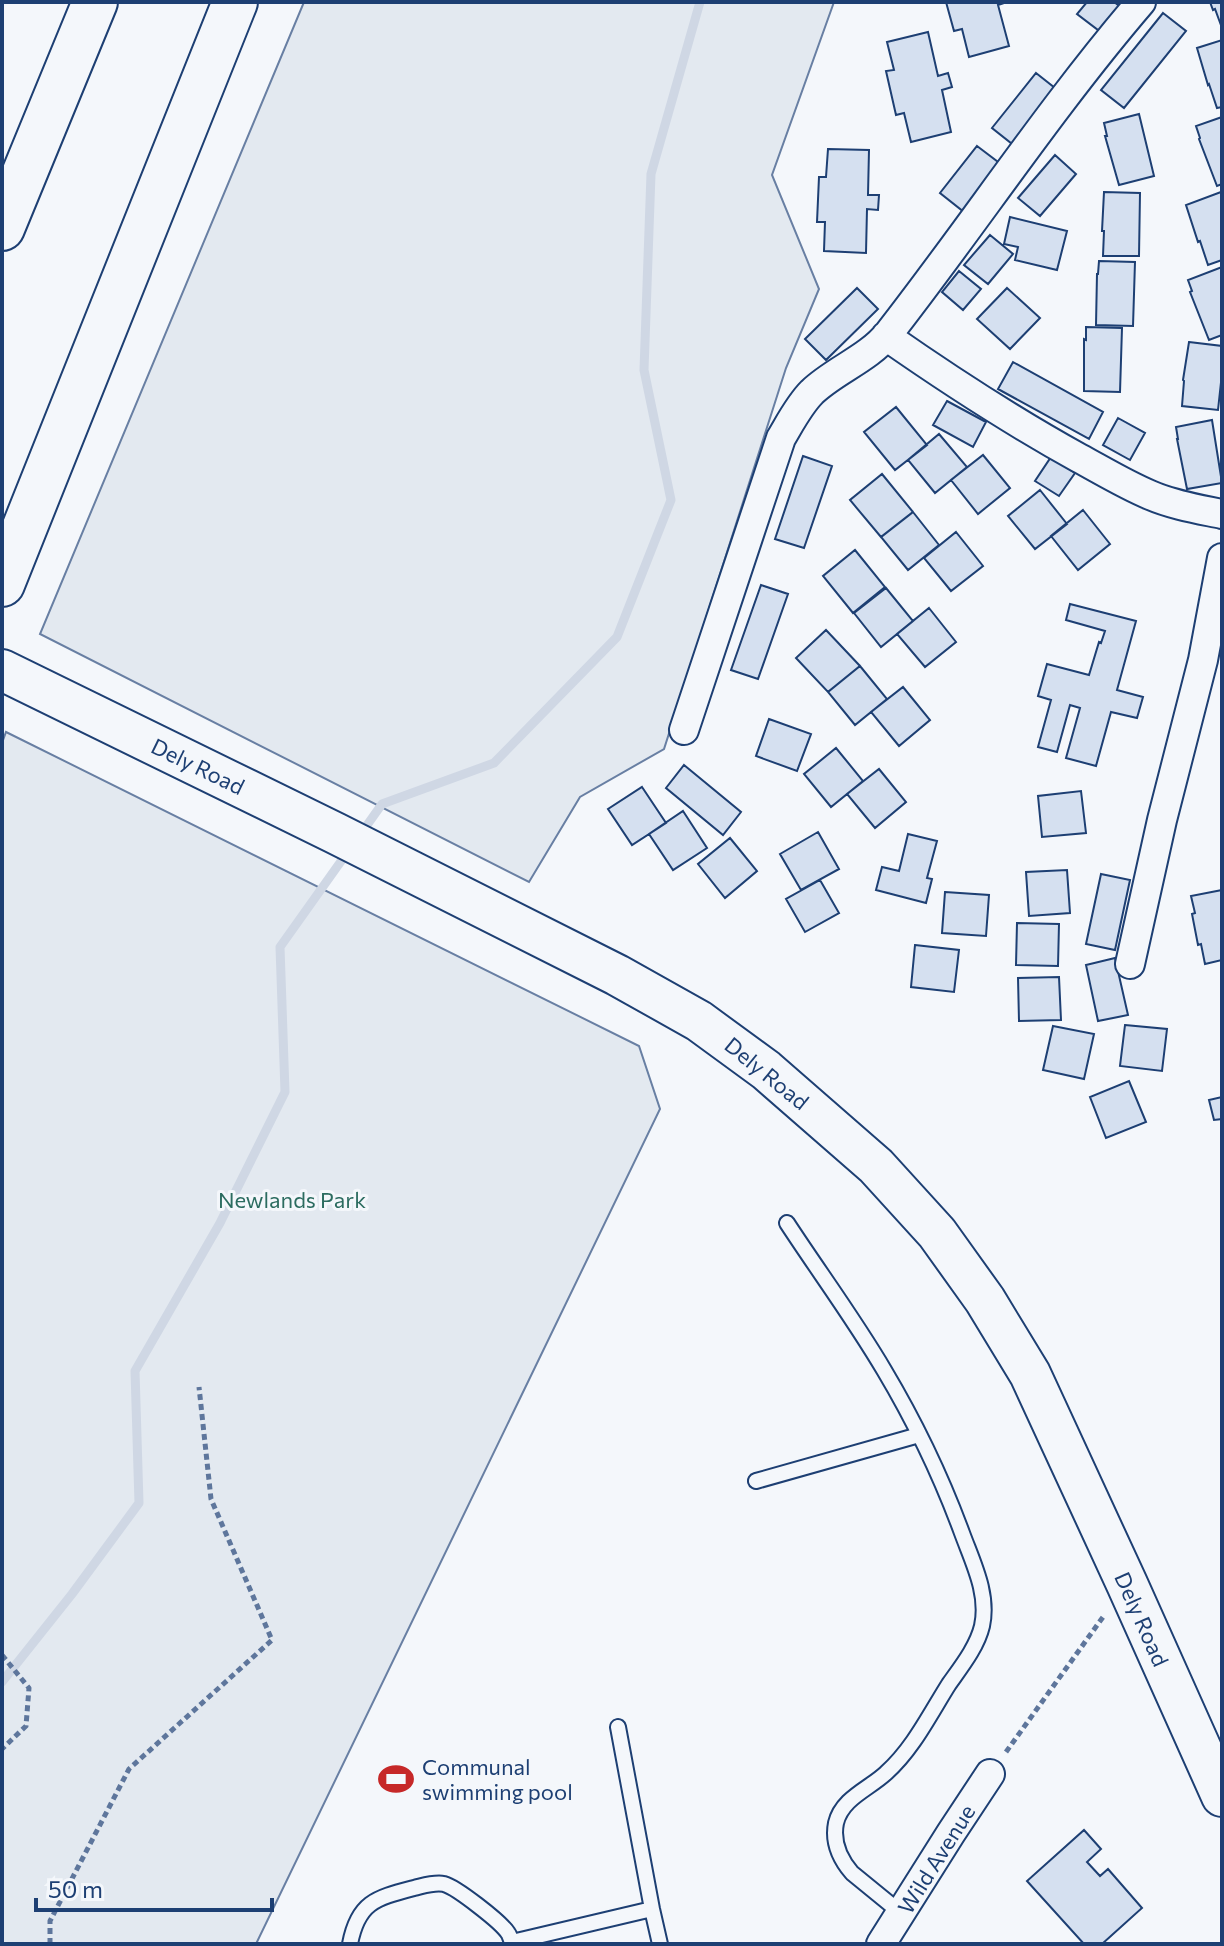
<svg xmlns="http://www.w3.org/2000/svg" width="1224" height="1946" viewBox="0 0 1224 1946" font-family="Commissioner,sans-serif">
<rect width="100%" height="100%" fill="#f4f7fb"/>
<path fill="#e3e9f0" stroke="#687fa3" stroke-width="2" d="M304 2H834L772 175 819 289 786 368 664 749 580 797 529 882 40 634Z
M6 732 639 1046 660 1109 256 1944H2V743Z"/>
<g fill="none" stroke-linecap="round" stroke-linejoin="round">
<path stroke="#cfd7e4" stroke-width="9" d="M360 835 382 804 494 763 617 637 671 500 644 370 651 174 700 2
M2 1682 72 1594 139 1503 135 1371 220 1223 285 1092 280 947 349 850"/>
</g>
<path fill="#d5e0f0" stroke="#1d3f73" stroke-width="2" d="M946 2H1007L998 5 1009 46 969 57 962 29 954 31Z
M1087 2H1114L1122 8 1102 33 1077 14Z
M1210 2H1222V28L1215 9 1213 10Z
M1163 13 1186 31 1124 108 1101 90Z
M928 32 938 76 948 73 952 87 942 90 951 132 911 142 904 113 896 115 886 71 894 70 887 42Z
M1222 40V107L1217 108 1209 84 1208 85 1197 48Z
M1036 73 1060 92 1016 147 992 128Z
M1139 114 1154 176 1119 185 1105 136H1107L1104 123Z
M1222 117V184L1217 186 1199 139 1200 138 1196 126Z
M977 146 1002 165 964 212 940 193Z
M828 149 869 150 868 195H879L878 210 867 209 866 253 824 251 825 222H817L819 177H826Z
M1055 155 1076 174 1040 216 1018 198Z
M1104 192 1140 193 1139 256H1103L1104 231H1102Z
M1221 192 1222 260 1208 265 1200 241 1198 242 1186 205Z
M1010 217 1067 231 1057 270 1015 260 1018 247 1004 244Z
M990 235 1013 254 988 284 964 265Z
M1099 261 1135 262 1133 326 1096 325 1097 274H1098Z
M1222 267V335L1209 340 1190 292 1192 291 1188 280Z
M959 271 981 289 963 310 942 292Z
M857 288 878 309 826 360 805 339Z
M1007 288 1040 318 1010 349 977 319Z
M1086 327 1122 328 1120 392 1084 391V339L1086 340Z
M1189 342 1222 346V373L1218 410 1182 406 1184 381 1183 380Z
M1013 362 1103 412 1089 439 998 389Z
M947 401 986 422 973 447 933 425Z
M896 407 927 445 895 470 864 432Z
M1118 418 1145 433 1130 460 1103 445Z
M1212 420 1222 483 1187 489 1177 439H1178L1176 427Z
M939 434 967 467 935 493 908 460Z
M983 455 1010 488 978 514 951 480Z
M803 456 832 466 804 548 775 539Z
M1051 457 1075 473 1059 496 1035 481Z
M882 474 913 512 881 537 850 500Z
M1040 490 1067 524 1035 549 1008 516Z
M1083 510 1110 544 1078 570 1051 536Z
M913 512 939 545 908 570 881 537Z
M956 532 983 566 951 591 924 558Z
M855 550 885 587 853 613 823 576Z
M761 585 788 594 758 679 731 670Z
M886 588 913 621 881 647 854 613Z
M1070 604 1136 621 1117 690 1143 697 1137 718 1111 712 1096 766 1066 758 1080 708 1070 705 1057 752 1038 747 1051 700 1038 696 1047 664 1089 675 1099 642 1101 643 1105 631 1066 620Z
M929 608 956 642 925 667 897 634Z
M826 630 860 666 828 692 796 658Z
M860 666 887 699 855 725 828 692Z
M903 687 930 720 899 746 871 712Z
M769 719 811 734 797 771 756 756Z
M836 748 863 781 831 807 804 774Z
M684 765 741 812 723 835 666 788Z
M879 769 906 802 875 828 847 794Z
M642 787 666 823 632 845 608 809Z
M1081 791 1086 833 1042 837 1038 796Z
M683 811 707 848 673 870 649 834Z
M818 832 839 869 801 890 780 854Z
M908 834 937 841 927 878 932 879 926 903 876 890 882 867 899 871Z
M730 838 757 871 725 898 698 864Z
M1067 870 1070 913 1029 916 1026 872Z
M1101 874 1130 880 1115 950 1086 944Z
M820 880 839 913 805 932 786 899Z
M1222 890V960L1205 964 1201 944 1198 945 1192 914 1195 913 1191 896Z
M945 892 989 895 986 936 942 933Z
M1017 923 1059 924 1058 966 1016 965Z
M915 945 959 950 954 992 911 987Z
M1115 958 1128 1015 1098 1021 1086 965Z
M1059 977 1061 1020 1019 1021 1018 978Z
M1125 1025 1167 1029 1162 1071 1120 1066Z
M1053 1026 1094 1034 1084 1079 1043 1070Z
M1129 1081 1146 1122 1106 1138 1090 1097Z
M1222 1097V1119L1214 1120 1209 1100Z
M1084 1830 1101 1849 1087 1862 1100 1876 1108 1869 1142 1908 1102 1944H1084L1027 1881Z"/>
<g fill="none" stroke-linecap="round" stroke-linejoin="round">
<g stroke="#1d3f73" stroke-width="18">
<path id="lane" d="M787 1223C819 1272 854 1319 884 1370 915 1422 941 1476 962 1533 973 1563 989 1594 982 1626 977 1647 961 1667 949 1684 930 1714 913 1749 886 1773 869 1789 842 1798 836 1823 832 1843 840 1859 852 1873L901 1913
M756 1481 919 1435
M618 1727 652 1909 660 1944
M512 1942 652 1909
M350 1944C358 1902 376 1898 414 1888 423 1886 434 1882 444 1884 456 1887 501 1922 508 1933 509 1934 512 1942 512 1944"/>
</g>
<g stroke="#1d3f73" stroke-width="32">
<path id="street" d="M886 336C949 380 1012 421 1079 458 1103 471 1126 485 1150 495 1173 505 1198 509 1222 514
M684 730 781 438C790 423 799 405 812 392 835 370 868 359 889 333 974 224 1051 107 1141 2
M1130 964 1162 820 1203 660 1222 558
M881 1944 951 1833 990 1774"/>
</g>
<g stroke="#1d3f73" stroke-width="44">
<path id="secondary" d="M2 670 335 833 617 975 699 1021 766 1070 876 1166 937 1233 985 1300 1030 1374 1127 1584 1222 1796"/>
</g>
<g stroke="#1d3f73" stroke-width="48">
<path id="highway" d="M2 228 95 2
M2 584 235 2"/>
</g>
<path stroke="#5e769c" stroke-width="5" stroke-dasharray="6 4" stroke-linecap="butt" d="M2 1655 29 1688 26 1726 2 1749
M1006 1752 1103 1617
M50 1944V1921L129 1769 272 1640 211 1499 199 1387"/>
<use href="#lane" stroke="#f4f7fb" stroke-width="14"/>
<use href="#street" stroke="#f4f7fb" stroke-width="28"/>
<use href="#secondary" stroke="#f4f7fb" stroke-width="40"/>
<use href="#highway" stroke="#f4f7fb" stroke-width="44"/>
</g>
<defs>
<g id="stadium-bare" transform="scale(2.76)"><path d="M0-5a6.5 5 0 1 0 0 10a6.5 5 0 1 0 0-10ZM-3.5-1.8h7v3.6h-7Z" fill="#c62828" stroke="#f4f7fb" stroke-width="2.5" paint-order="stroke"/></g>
</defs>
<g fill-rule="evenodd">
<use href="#stadium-bare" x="396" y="1779"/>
</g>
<g text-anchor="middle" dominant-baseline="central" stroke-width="6" stroke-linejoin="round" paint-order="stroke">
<g font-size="22" fill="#1d3f73" stroke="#f4f7fb">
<text transform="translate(198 766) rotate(26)">Dely Road</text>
<text transform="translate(767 1073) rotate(39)">Dely Road</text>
<text transform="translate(1142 1619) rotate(66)">Dely Road</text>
<text transform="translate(936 1859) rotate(-58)">Wild Avenue</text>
</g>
<g font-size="22" fill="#2c6c60" stroke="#f4f7fb">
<text x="292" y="1199">Newlands Park</text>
</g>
<g font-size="22" fill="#1d3f73" stroke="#f4f7fb" text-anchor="start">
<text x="422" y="1766">Communal<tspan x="422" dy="25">swimming pool</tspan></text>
</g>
</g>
<rect width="1224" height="1946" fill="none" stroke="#1d3f73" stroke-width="8"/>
<path d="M36 1898v12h236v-12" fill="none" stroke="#1d3f73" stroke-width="4"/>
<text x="48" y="1898" font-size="24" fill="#1d3f73" stroke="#f4f7fb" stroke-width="6" paint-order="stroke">50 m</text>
</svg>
